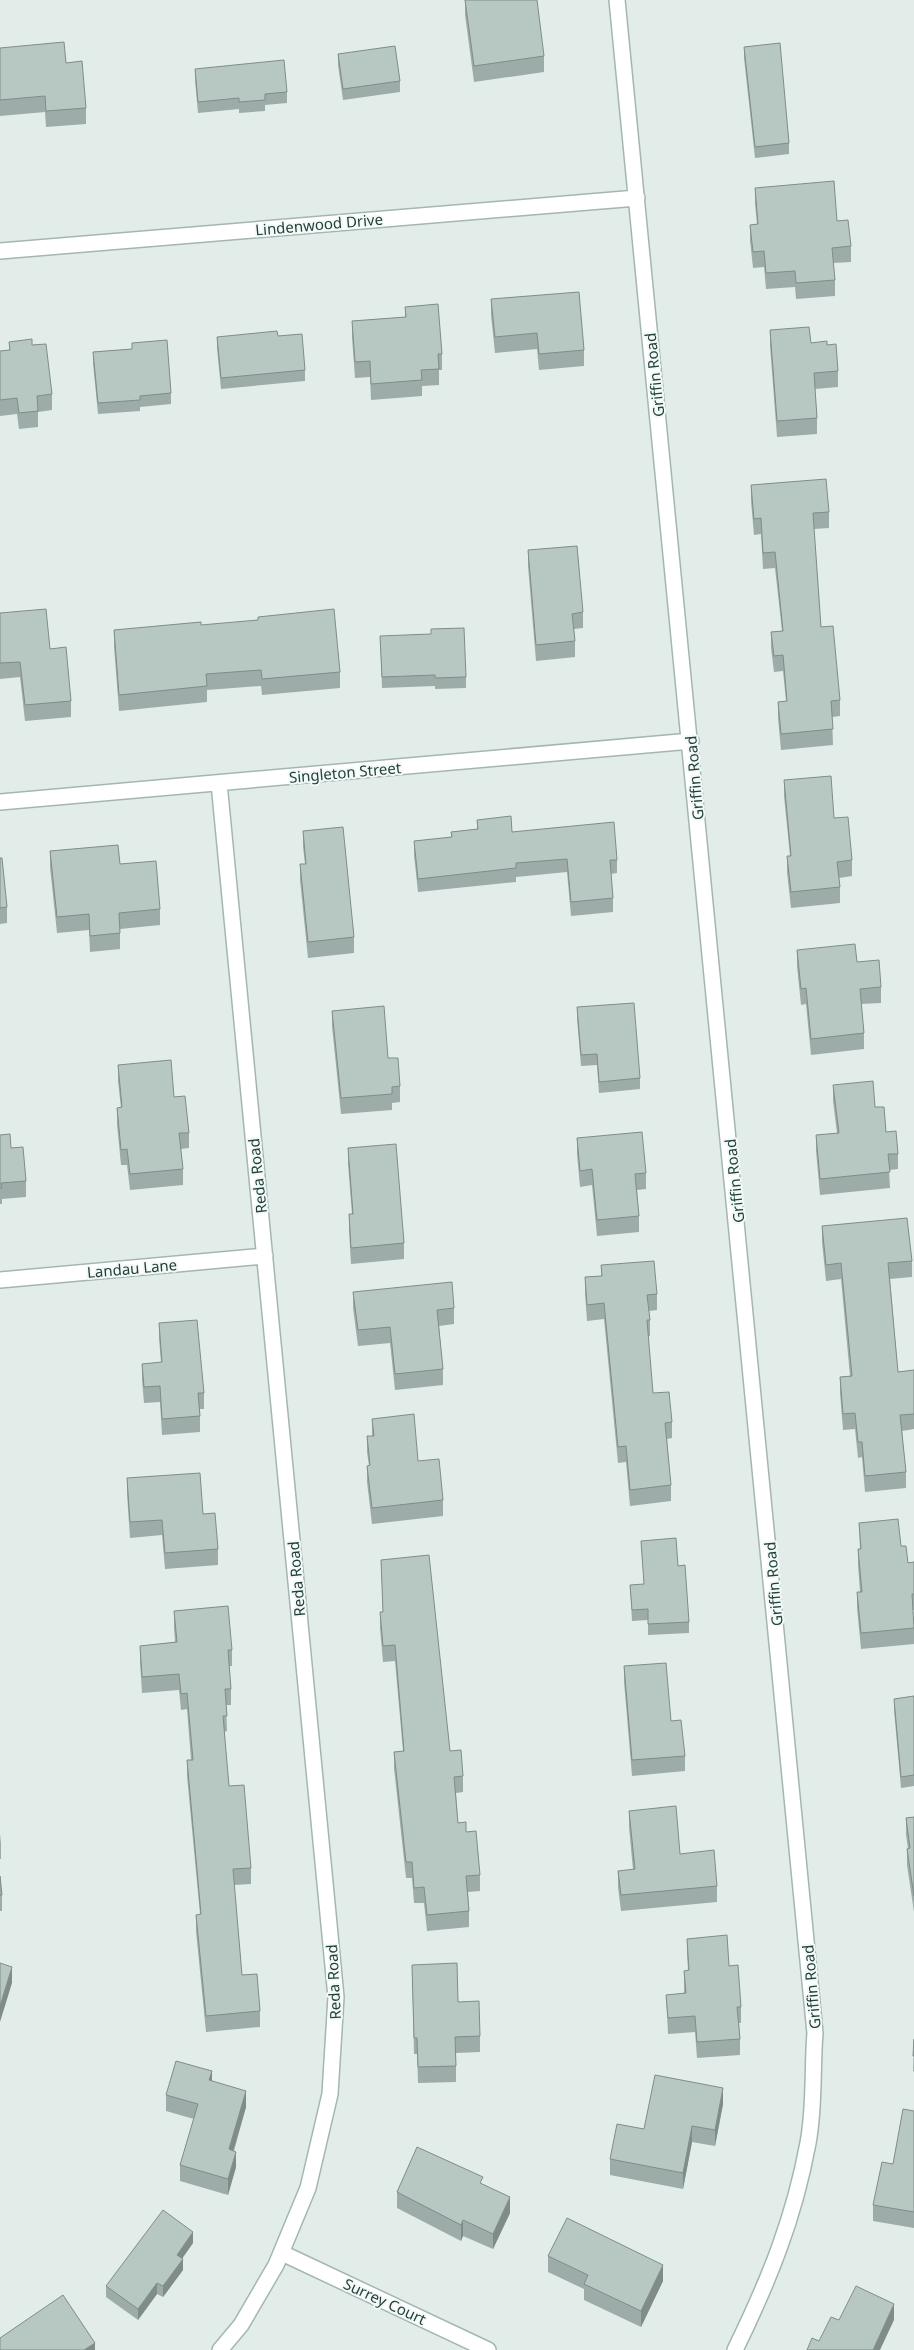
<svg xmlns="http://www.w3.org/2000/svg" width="914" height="2350" viewBox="0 0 914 2350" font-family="'Noto Sans',sans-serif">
<rect width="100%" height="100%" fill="#e2edea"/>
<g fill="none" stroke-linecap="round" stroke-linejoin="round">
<g stroke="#a4b6b2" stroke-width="18">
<path id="street" d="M617 0 815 2033C812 2069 815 2106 808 2143 794 2219 769 2280 735 2350
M0 251 637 198
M219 783 336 1997 330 2094 308 2188 276 2265 241 2325 220 2350
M0 802 691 741
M0 1280 265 1256
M282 2253 488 2350"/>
</g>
<use href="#street" stroke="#fff" stroke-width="15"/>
</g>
<path fill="#9daca8" d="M465 0 544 56V72L474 82 465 15Z
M744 47 789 143V154L755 158 744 58Z
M0 48 66 63 86 108V124L46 127 45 112 0 116Z
M338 54 400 81V92L343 100 338 65Z
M195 69 287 92V103L265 105V111L239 113V109L198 113 195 80Z
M755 188 837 221 851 246V262L833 263 835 280V296L796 299 795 287 766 289 764 267 753 268 750 240V225L757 224 755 204Z
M491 299 584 350V366L539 370 537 349 495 353 491 315Z
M405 307 442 354V370H439V385L422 386V396L371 400 370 377 355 378 352 337V321L405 317Z
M770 330 811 343 827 345 838 371V387L815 389 817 418V434L777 437 770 346Z
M278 336 305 370V381L221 389 217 348V337Z
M9 342 32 345 52 394V410L38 412V427L19 429 17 414 0 416V351L9 350Z
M132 343 171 393V404L140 407V411L98 414 93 363V352L132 349Z
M751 485 829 512V528L814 529 821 627 840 700V716L832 717 833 745 781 750 778 718V702L786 701 783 671 774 672 771 648V632L782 631 775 568 763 569 761 534 754 535 751 501Z
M528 550 583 612V628L574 629 575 641V657L536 661 528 566Z
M0 613 50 649 71 701V717L25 721 20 677 0 679Z
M201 625 340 672V688L262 695 261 686 207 690V702L119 711 114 646V630Z
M380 636 466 677V688L435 689V686L382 688Z
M784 780 834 818 852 860V876L839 878 840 887V903L791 908 787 872V856H790L784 796Z
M477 820 512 832 617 860V873L611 874 613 898V912L571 916 567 872 516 877V882L418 892 414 855V841L451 837V832L477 829Z
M303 831 354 937V953L308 958 300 880V864H305L303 847Z
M50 851 120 864 160 909V925L120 929V949L90 952 89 930 57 933 50 867Z
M0 858 7 907V923L0 924Z
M797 950 857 962 881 987V1003L861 1004 864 1033V1049L811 1055 806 1004 801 1005 797 966Z
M577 1007 640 1078V1089L599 1093 597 1065 581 1066 577 1018Z
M332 1011 388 1058 400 1086V1102L392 1103V1110L341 1114 332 1026Z
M118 1065 174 1097 189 1133V1148L181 1149 183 1169V1185L130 1190 127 1165H121L117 1124V1108H121L118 1081Z
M833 1085 875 1107 886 1132 898 1154V1169L889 1170 890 1188 820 1195 816 1151V1135L837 1133 833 1101Z
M0 1135 11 1148 26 1181V1197L2 1199V1204H0Z
M577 1138 646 1173V1189L637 1190 639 1216V1232L597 1236 592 1185 580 1187 577 1154Z
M348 1148 404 1243V1259L351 1264 349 1230V1214H352L348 1164Z
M822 1226 912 1261V1277L890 1279 898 1372 914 1370V1429L902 1431 906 1472V1488L865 1492 862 1457 858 1458 855 1429 843 1430 840 1393V1377L850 1376 841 1279 826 1281 822 1242Z
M601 1265 657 1294V1310L649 1311 650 1320V1336H648L653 1393 672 1422V1438L667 1439 671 1485V1501L630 1506 626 1462 618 1463 604 1319 587 1321 585 1293V1277L601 1276Z
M353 1292 454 1308V1324L439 1326 443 1369V1385L395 1390 390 1343 358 1346 353 1308Z
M159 1323 204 1393V1409H200V1432L162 1435 160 1402 144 1403 142 1380V1364L161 1362 159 1339Z
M372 1419 418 1461 443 1500V1516L372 1524 367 1482V1466H369L367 1452V1436H372Z
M127 1478 218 1549V1565L165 1569 162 1535 130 1538 127 1494Z
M859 1523 901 1546 908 1563 914 1562V1610H913L914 1622V1644L861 1649 857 1608V1592H860L858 1565V1549H860Z
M641 1541 678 1566 689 1622V1633L648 1635V1620L632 1621 630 1585 644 1584Z
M381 1560 450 1751 463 1776V1792L456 1793 458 1823 466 1832 480 1875V1891L468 1892 469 1911V1927L427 1931 424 1903H414L412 1878H406L394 1768V1752L403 1751 395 1661 383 1662 380 1628V1612H383Z
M174 1611 232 1650V1666H229L231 1689V1705H226L227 1731 224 1732 229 1786 251 1868V1884L234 1885 242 1975 260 2011V2027L206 2032 196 1931V1915L200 1914 187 1776V1760H191L187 1709 181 1710 179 1690 142 1693 140 1661V1646L175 1642 174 1627Z
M624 1666 671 1721 685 1756V1771L632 1776 624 1682Z
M914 1696V1786L901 1788 894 1710V1699Z
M629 1811 717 1886V1902L621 1911 618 1887V1871L633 1870 629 1827Z
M914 1817V1912L907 1865V1849H908L906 1834V1818Z
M0 1834 1 1843V1859H0Z
M0 1876 2 1895V1911H0Z
M687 1939 729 1966 741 2007V2023H739L740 2039V2055L697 2058 695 2032 668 2034 666 1995 684 1993V1971L688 1970 687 1955Z
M412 1965 458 2002 480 2036V2052L456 2053V2082L418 2083 417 2054H414Z
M914 2039V2072L913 2071Z
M212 2081 246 2107 234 2151 236 2167 228 2195 180 2181V2165L194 2119 166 2111V2095Z
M723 2104 715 2146 692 2142 683 2189 610 2175V2159L644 2129Z
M914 2111V2228L873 2221V2205L893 2164Z
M483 2184 510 2213 493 2249 463 2236 461 2241 397 2208V2192Z
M193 2243 182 2258 183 2270 163 2297 157 2294 138 2320 106 2297V2286Z
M548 2256 663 2281 641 2327 584 2300V2289L548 2272Z"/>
<path fill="#808c88" d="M12 1967V1983L0 2022V2006Z
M212 2071V2087L209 2080Z
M723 2088V2104L715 2146V2130Z
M246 2091V2107L229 2165V2149Z
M692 2126V2142L683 2189V2173Z
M236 2152V2167L228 2195V2179Z
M510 2197V2213L493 2249V2234Z
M463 2220V2236L461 2241V2225Z
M193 2232V2243L177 2266V2255Z
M183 2259V2270L163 2297V2286Z
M663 2265V2281L641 2327V2311Z
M157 2283V2294L138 2320V2309Z
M894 2304V2320L880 2350H873Z
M95 2343V2350H84Z"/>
<path fill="#b7c8c3" stroke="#808c88" d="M465 0H537L544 56 474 66Z
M64 42 66 63 82 61 86 108 46 111 45 96 0 100V48Z
M780 43 789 143 755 147 744 47Z
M395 46 400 81 343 89 338 54Z
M284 60 287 92 265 94V100L239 102V98L198 102 195 69Z
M834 181 837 221 848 220 851 246 832 248 835 280 796 283 795 271 766 273 764 251 753 252 750 225 758 224 755 188Z
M579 292 584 350 539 354 537 333 495 337 491 299Z
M438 304 442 354H438L439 369 421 370 422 380 371 384 370 361 355 362 352 321 406 317 405 307Z
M809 327 811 343 827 341V345L836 344 838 371 814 373 817 418 777 421 770 330Z
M277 331 278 336 302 334 305 370 221 378 217 337Z
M32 339V345L46 344 52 394 37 396 38 411 19 413 17 398 0 400V351L10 350 9 342Z
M167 340 171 393 140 396V400L98 403 93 352 132 349V343Z
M826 479 829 512 813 513 821 627 833 626 840 700 831 701 833 729 781 734 778 702 787 701 783 655 774 656 771 632 783 631 775 552 763 553 761 518 754 519 751 485Z
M577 546 583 612 572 614 575 641 536 645 528 550Z
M46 609 50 649 66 647 71 701 25 705 20 662 0 663V613Z
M334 609 340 672 262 679 261 670 206 674 207 686 119 695 114 630 201 622V625L258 620V617Z
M464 628 466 677 435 678V675L382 677 380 636 431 634V629Z
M831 776 834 818 848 817 852 860 837 862 840 887 791 892 787 856H791L784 780Z
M511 816 512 832 614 822 617 860H610L613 898 571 902 567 859 516 863V868L418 879 414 841 452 837 451 832 478 829 477 820Z
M343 827 354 937 308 942 300 864H306L303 831Z
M118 845 120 864 156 861 160 909 119 913 120 933 90 936 89 914 57 917 50 851Z
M0 858H2L7 907 0 908Z
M855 944 857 962 879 960 881 987 860 989 864 1033 811 1039 806 988 801 989 797 950Z
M634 1003 640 1078 599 1082 597 1054 581 1055 577 1007Z
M384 1006 388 1058H398L400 1086 392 1087V1094L341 1098 332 1011Z
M171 1060 174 1097 185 1096 189 1133H179L183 1169 130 1174 127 1149 121 1150 117 1108 122 1107 118 1065Z
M873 1081 875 1107H884L886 1132 896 1131 898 1154H888L890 1172 820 1179 816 1135 839 1133 833 1085Z
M642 1132 646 1173 635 1174 639 1216 597 1220 592 1169 580 1171 577 1138Z
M10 1134 11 1148 23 1147 26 1181 1 1183 2 1188H0V1135Z
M396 1144 404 1243 351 1248 349 1214H353L348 1148Z
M907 1218 912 1261 888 1263 898 1372 914 1370V1414L900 1415 906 1472 865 1476 862 1442H858L855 1413 843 1414 840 1377 852 1376 841 1263 826 1265 822 1226Z
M654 1261 657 1294 647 1295 650 1320H647L653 1393 669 1392 672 1422 665 1423 671 1485 630 1490 626 1446 618 1447 604 1303 587 1305 585 1277 602 1276 601 1265Z
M452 1282 454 1308 437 1310 443 1369 395 1374 390 1327 358 1330 353 1292Z
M197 1320 204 1393H198L200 1416 162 1419 160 1386 144 1387 142 1364 162 1362 159 1323Z
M414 1414 418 1461 439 1459 443 1500 372 1508 367 1466 370 1465 367 1436H374L372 1419Z
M200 1473 203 1514 215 1513 218 1549 165 1553 162 1520 130 1522 127 1478Z
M898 1519 901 1546H906L908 1563 914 1562V1594H912L914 1628 861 1633 857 1592H862L858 1549H861L859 1523Z
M676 1538 678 1566 685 1565 689 1622 648 1624V1609L632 1610 630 1585 644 1584 641 1541Z
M429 1555 450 1751 461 1750 463 1776 454 1777 458 1823 466 1822V1832L476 1831 480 1875 466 1876 469 1911 427 1915 424 1887 414 1888 412 1862H406L394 1752 404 1751 395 1645 383 1646 380 1612H383L381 1560Z
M228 1606 232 1650H228L231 1689H225L227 1716H223L229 1786 244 1785 251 1868 233 1869 242 1975 257 1974 260 2011 206 2016 196 1915 201 1914 187 1760H193L187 1693 181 1694 179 1674 142 1677 140 1646 177 1642 174 1611Z
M666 1663 671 1721 681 1720 685 1756 632 1760 624 1666Z
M914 1696V1775L901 1777 894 1699Z
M676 1806 680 1854 714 1850 717 1886 621 1895 618 1871 635 1869 629 1811Z
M914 1817V1896L907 1849 910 1848 906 1818Z
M0 1876 2 1895H0Z
M727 1935 729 1966 738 1965 741 2007H737L740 2039 697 2042 695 2016 668 2018 666 1995 686 1993 684 1971 689 1970 687 1939Z
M0 1963 12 1967 0 2006Z
M457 1963 458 2002 479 2001 480 2036 455 2037 456 2066 418 2067 417 2038H414L412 1965Z
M914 2039V2056H913Z
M176 2061 212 2071 209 2080 246 2091 229 2149 236 2152 228 2179 180 2165 198 2104 166 2095Z
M655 2075 723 2088 715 2130 692 2126 683 2173 610 2159 617 2124 644 2129Z
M903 2109 914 2111V2212L873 2205 882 2162 893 2164Z
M417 2147 483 2177 480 2183 510 2197 493 2234 463 2220 461 2225 397 2192Z
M163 2210 193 2232 177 2255 183 2259 163 2286 157 2283 138 2309 106 2286Z
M567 2218 663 2265 641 2311 584 2284 588 2275 548 2256Z
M856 2286 894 2304 873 2350H807L812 2338 819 2341 831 2317 839 2320Z
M63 2295 95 2343 84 2350H0V2338Z"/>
<g text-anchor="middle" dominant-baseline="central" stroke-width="4" stroke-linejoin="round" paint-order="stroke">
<g font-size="15" fill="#21403b" stroke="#f3f9f7">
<text transform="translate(319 224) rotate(-5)">Lindenwood Drive</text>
<text transform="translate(654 375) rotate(-96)">Griffin Road</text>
<text transform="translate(345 772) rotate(-5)">Singleton Street</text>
<text transform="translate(694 778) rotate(-95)">Griffin Road</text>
<text transform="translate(257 1176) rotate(-96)">Reda Road</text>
<text transform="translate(734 1181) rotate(-96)">Griffin Road</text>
<text transform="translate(132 1268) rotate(-5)">Landau Lane</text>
<text transform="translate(296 1579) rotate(-95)">Reda Road</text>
<text transform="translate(773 1584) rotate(-95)">Griffin Road</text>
<text transform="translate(333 1982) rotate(-93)">Reda Road</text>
<text transform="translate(811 1987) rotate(-95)">Griffin Road</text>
<text transform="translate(385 2301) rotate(25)">Surrey Court</text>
</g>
</g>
</svg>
